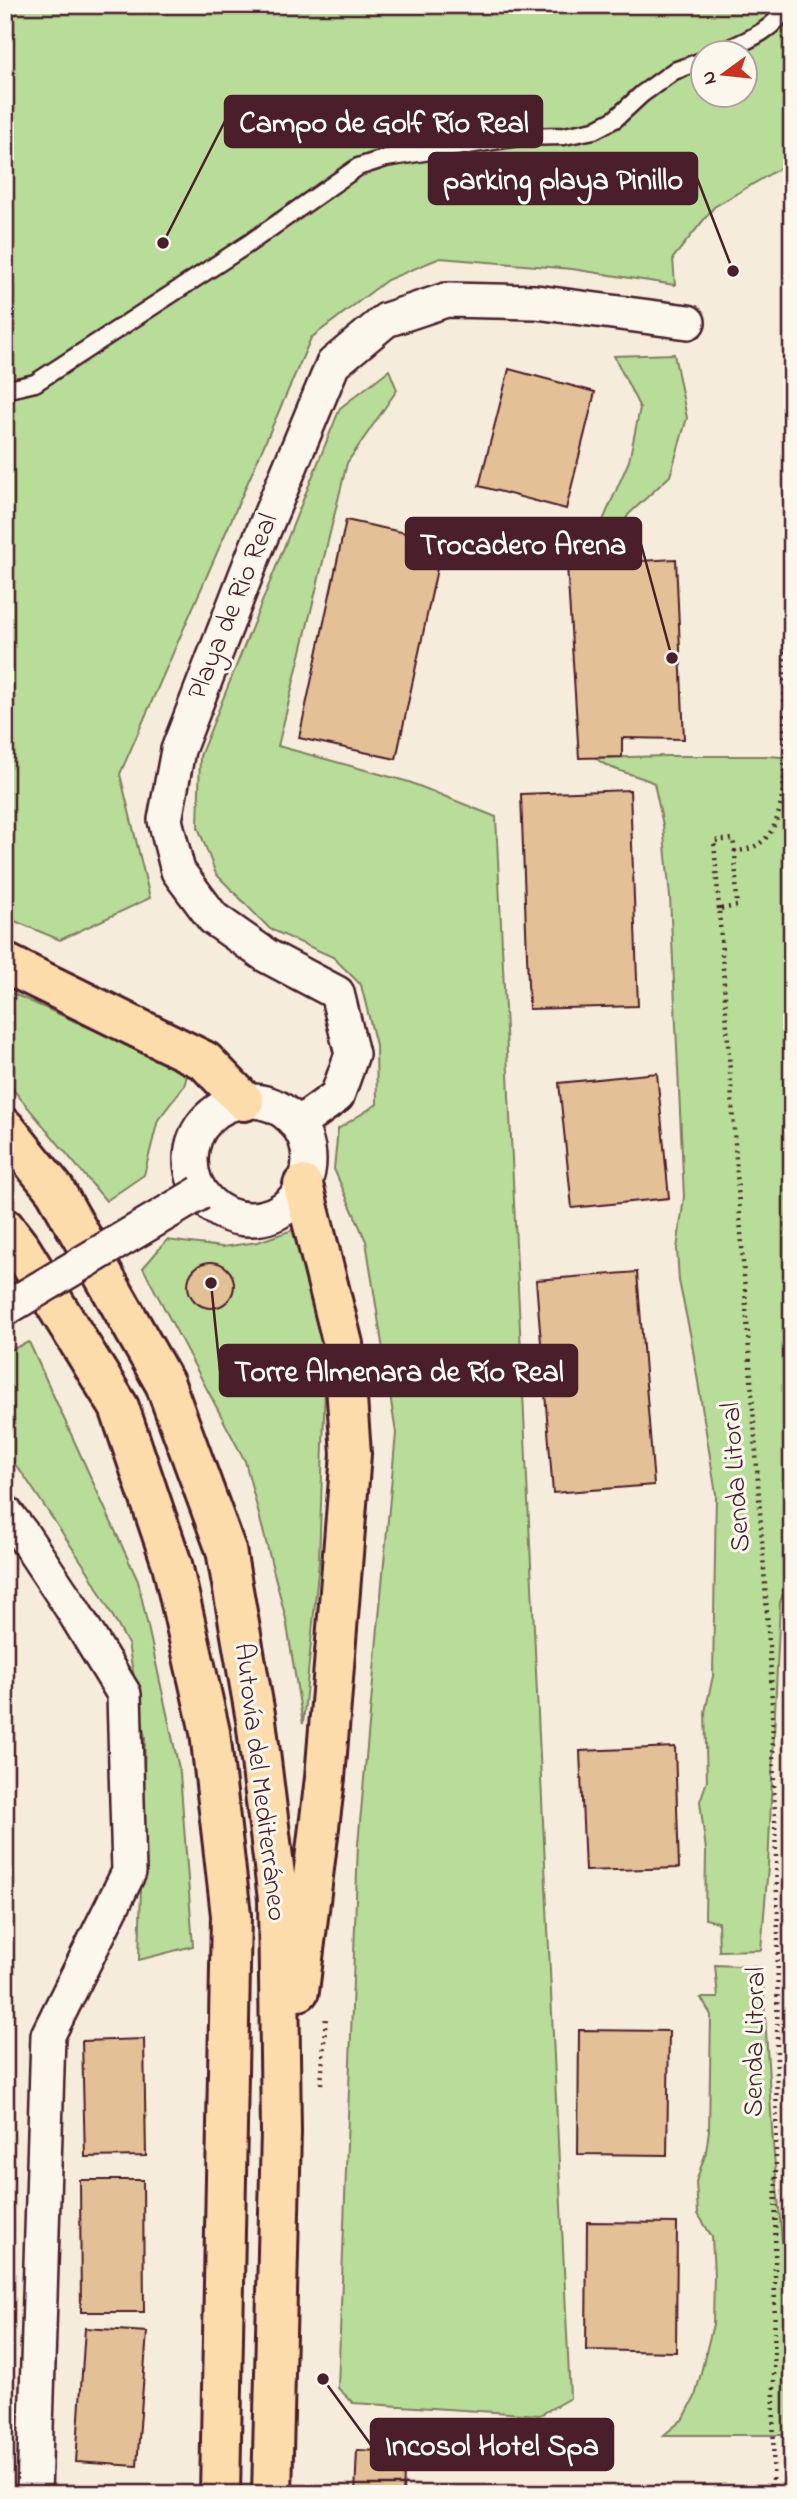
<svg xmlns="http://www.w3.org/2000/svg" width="797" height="2499" viewBox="0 0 797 2499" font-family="'Indie Flower',sans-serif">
<rect width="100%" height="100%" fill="#f6ecdb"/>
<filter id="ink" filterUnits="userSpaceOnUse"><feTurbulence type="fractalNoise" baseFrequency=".0143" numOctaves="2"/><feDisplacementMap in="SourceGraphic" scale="14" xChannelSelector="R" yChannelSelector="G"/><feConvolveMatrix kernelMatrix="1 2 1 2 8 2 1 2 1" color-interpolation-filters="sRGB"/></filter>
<g filter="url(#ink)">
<path fill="#b7dd98" stroke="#807e62" stroke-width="2" fill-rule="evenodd" d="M5 5H792V161L714 207 673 258 675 285 572 269 440 258 387 280 311 338 120 774 150 898 60 940 5 917ZM702 52H744V94H702Z
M674 354 687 418 670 476 629 514 614 537 597 534 629 461 640 408 614 356Z
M389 370 397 390 347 463 278 746 409 782 496 817 570 2398 540 2415 353 2403 338 2388 358 1844 396 1433 366 1241 334 1169 338 1129 377 1104 376 1045 361 985 333 957 270 929 216 874 198 827 200 756 340 408Z
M668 756H769L792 758V1573L780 1602 768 1867 761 1950 719 1951 718 1922 705 1919 706 1851 700 1801 707 1781 705 1712 713 1676 716 1494 691 1338 679 1281 677 1249 684 1197 670 897 663 825 654 783C637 774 609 771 596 758Z
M5 990 188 1072 184 1086 158 1120 144 1175 106 1201 5 1080Z
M301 1227 326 1357 319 1562 303 1724 286 1619 245 1461 143 1268 167 1240 222 1247 258 1242Z
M29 1342 138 1581 180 1773 193 1946 139 1960 145 1738 128 1644 89 1573 25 1477 5 1452V1352Z
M715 1965 762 1967 773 2144 792 2346V2435H664L684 2418 695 2397 713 2324 714 2275 712 2237 698 2214 696 2182 706 2152 709 2130 711 2015 701 1998H718Z"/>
<path fill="#e3c095" stroke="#4a1f2b" stroke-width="2" d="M509 369 595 392 566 509 479 486Z
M346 520 443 541 396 759 299 738Z
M676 559 684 739 622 738V757L579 758 567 565Z
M630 790 638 1006 529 1009 521 794Z
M657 1073 669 1198 572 1208 559 1083Z
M188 1285a23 23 0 1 1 46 0a23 23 0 1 1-46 0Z
M637 1272 654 1485 553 1493 536 1280Z
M675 1747 679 1868 585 1871 580 1751Z
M579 2030 669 2031 667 2155 578 2154Z
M144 2039 146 2156 85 2157 82 2041Z
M80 2180H143L144 2312H81Z
M587 2222 677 2223 676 2352 586 2350Z
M85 2328 147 2332 137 2466 76 2462Z
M357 2450 405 2452 403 2494H355Z"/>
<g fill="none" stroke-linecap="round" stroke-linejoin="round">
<g stroke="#4a1f2b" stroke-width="21">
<path id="lane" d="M721 52C746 41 775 30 788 5
M5 390 35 383 248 244 358 167 386 158 519 137 564 136 594 130 615 119 642 94 674 71 702 61"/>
</g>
<g stroke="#4a1f2b" stroke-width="38">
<path id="street" d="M191 1160a59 59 0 1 1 118 0a59 59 0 1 1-118 0Z
M297 1125 337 1096 352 1054 337 993 267 956 213 918 178 871 165 820 178 750 256 549 333 364 386 320 446 300 536 302 688 322
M5 1512 23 1535 71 1607 124 1694 129 1872 48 2035 34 2494"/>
</g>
<g stroke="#4a1f2b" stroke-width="44">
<path id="highway" d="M5 963 205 1061 244 1101
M5 1128 55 1190 165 1384 226 1550 256 1720 278 1899 281 2132 272 2494
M5 1228 21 1249 119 1407 172 1564 210 1732 231 1915 220 2494
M299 1991 325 1778 351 1454 343 1344 303 1185"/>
</g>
<path stroke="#4a1f2b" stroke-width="4.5" stroke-dasharray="2 5" stroke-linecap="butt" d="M719 909 714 841 733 839 735 851
M321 2084 326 2016
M773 2494 778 1933 771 1673 719 909 737 906 735 851C775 849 780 814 784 782L786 541 792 501"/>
<use href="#lane" stroke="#fbf7ec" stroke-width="16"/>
<use href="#street" stroke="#fbf7ec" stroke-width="33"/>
<use href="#highway" stroke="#fddcac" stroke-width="38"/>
<g stroke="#4a1f2b" stroke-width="38" stroke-linecap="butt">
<path id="street-bridge" d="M5 1309 200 1193"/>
</g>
<use href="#street-bridge" stroke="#fbf7ec" stroke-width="33"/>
</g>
</g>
<g text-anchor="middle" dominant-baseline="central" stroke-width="6" stroke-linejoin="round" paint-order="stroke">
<g font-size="28" fill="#4a1f2b" stroke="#fbf7ec">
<text transform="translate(234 607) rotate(-68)">Playa de Rio Real</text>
<text transform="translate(737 1477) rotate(-94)">Senda Litoral</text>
<text transform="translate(259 1782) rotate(83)">Autovía del Mediterráneo</text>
<text transform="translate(756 2042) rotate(-89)">Senda Litoral</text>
</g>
</g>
<path fill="none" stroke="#4a1f2b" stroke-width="2.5" d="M163 243L225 121M733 271L697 178M672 658L641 544M211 1283L220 1371M323 2379L371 2445"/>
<g fill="#4a1f2b" stroke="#fbf7ec" stroke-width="2.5">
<circle cx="163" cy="243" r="7"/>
<circle cx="733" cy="271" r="7"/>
<circle cx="672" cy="658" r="7"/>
<circle cx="211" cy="1283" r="7"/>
<circle cx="323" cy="2379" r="7"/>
</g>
<g fill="#4a1f2b" stroke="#4a1f2b" stroke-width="2.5">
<rect x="225" y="96" width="317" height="51" rx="7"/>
<rect x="429" y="153" width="268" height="51" rx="7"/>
<rect x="406" y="518" width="235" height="51" rx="7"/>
<rect x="220" y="1345" width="357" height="51" rx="7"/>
<rect x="371" y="2419" width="242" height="51" rx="7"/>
</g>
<g font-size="30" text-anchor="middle" font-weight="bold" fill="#fff">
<text x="384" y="132">Campo de Golf Río Real</text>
<text x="563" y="189">parking playa Pinillo</text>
<text x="523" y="554">Trocadero Arena</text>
<text x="399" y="1381">Torre Almenara de Río Real</text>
<text x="492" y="2455">Incosol Hotel Spa</text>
</g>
<rect width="797" height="2499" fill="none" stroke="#fbf7ec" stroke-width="28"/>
<rect x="14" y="14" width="769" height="2471" fill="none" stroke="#4a1f2b" stroke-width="2.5" filter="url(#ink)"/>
<g transform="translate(724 74) rotate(255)"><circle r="33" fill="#fbf7ec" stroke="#b4a19f" stroke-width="2"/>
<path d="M0-5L12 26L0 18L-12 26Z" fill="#c8321e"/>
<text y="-10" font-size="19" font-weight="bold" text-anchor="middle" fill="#4a1f2b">N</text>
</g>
</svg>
